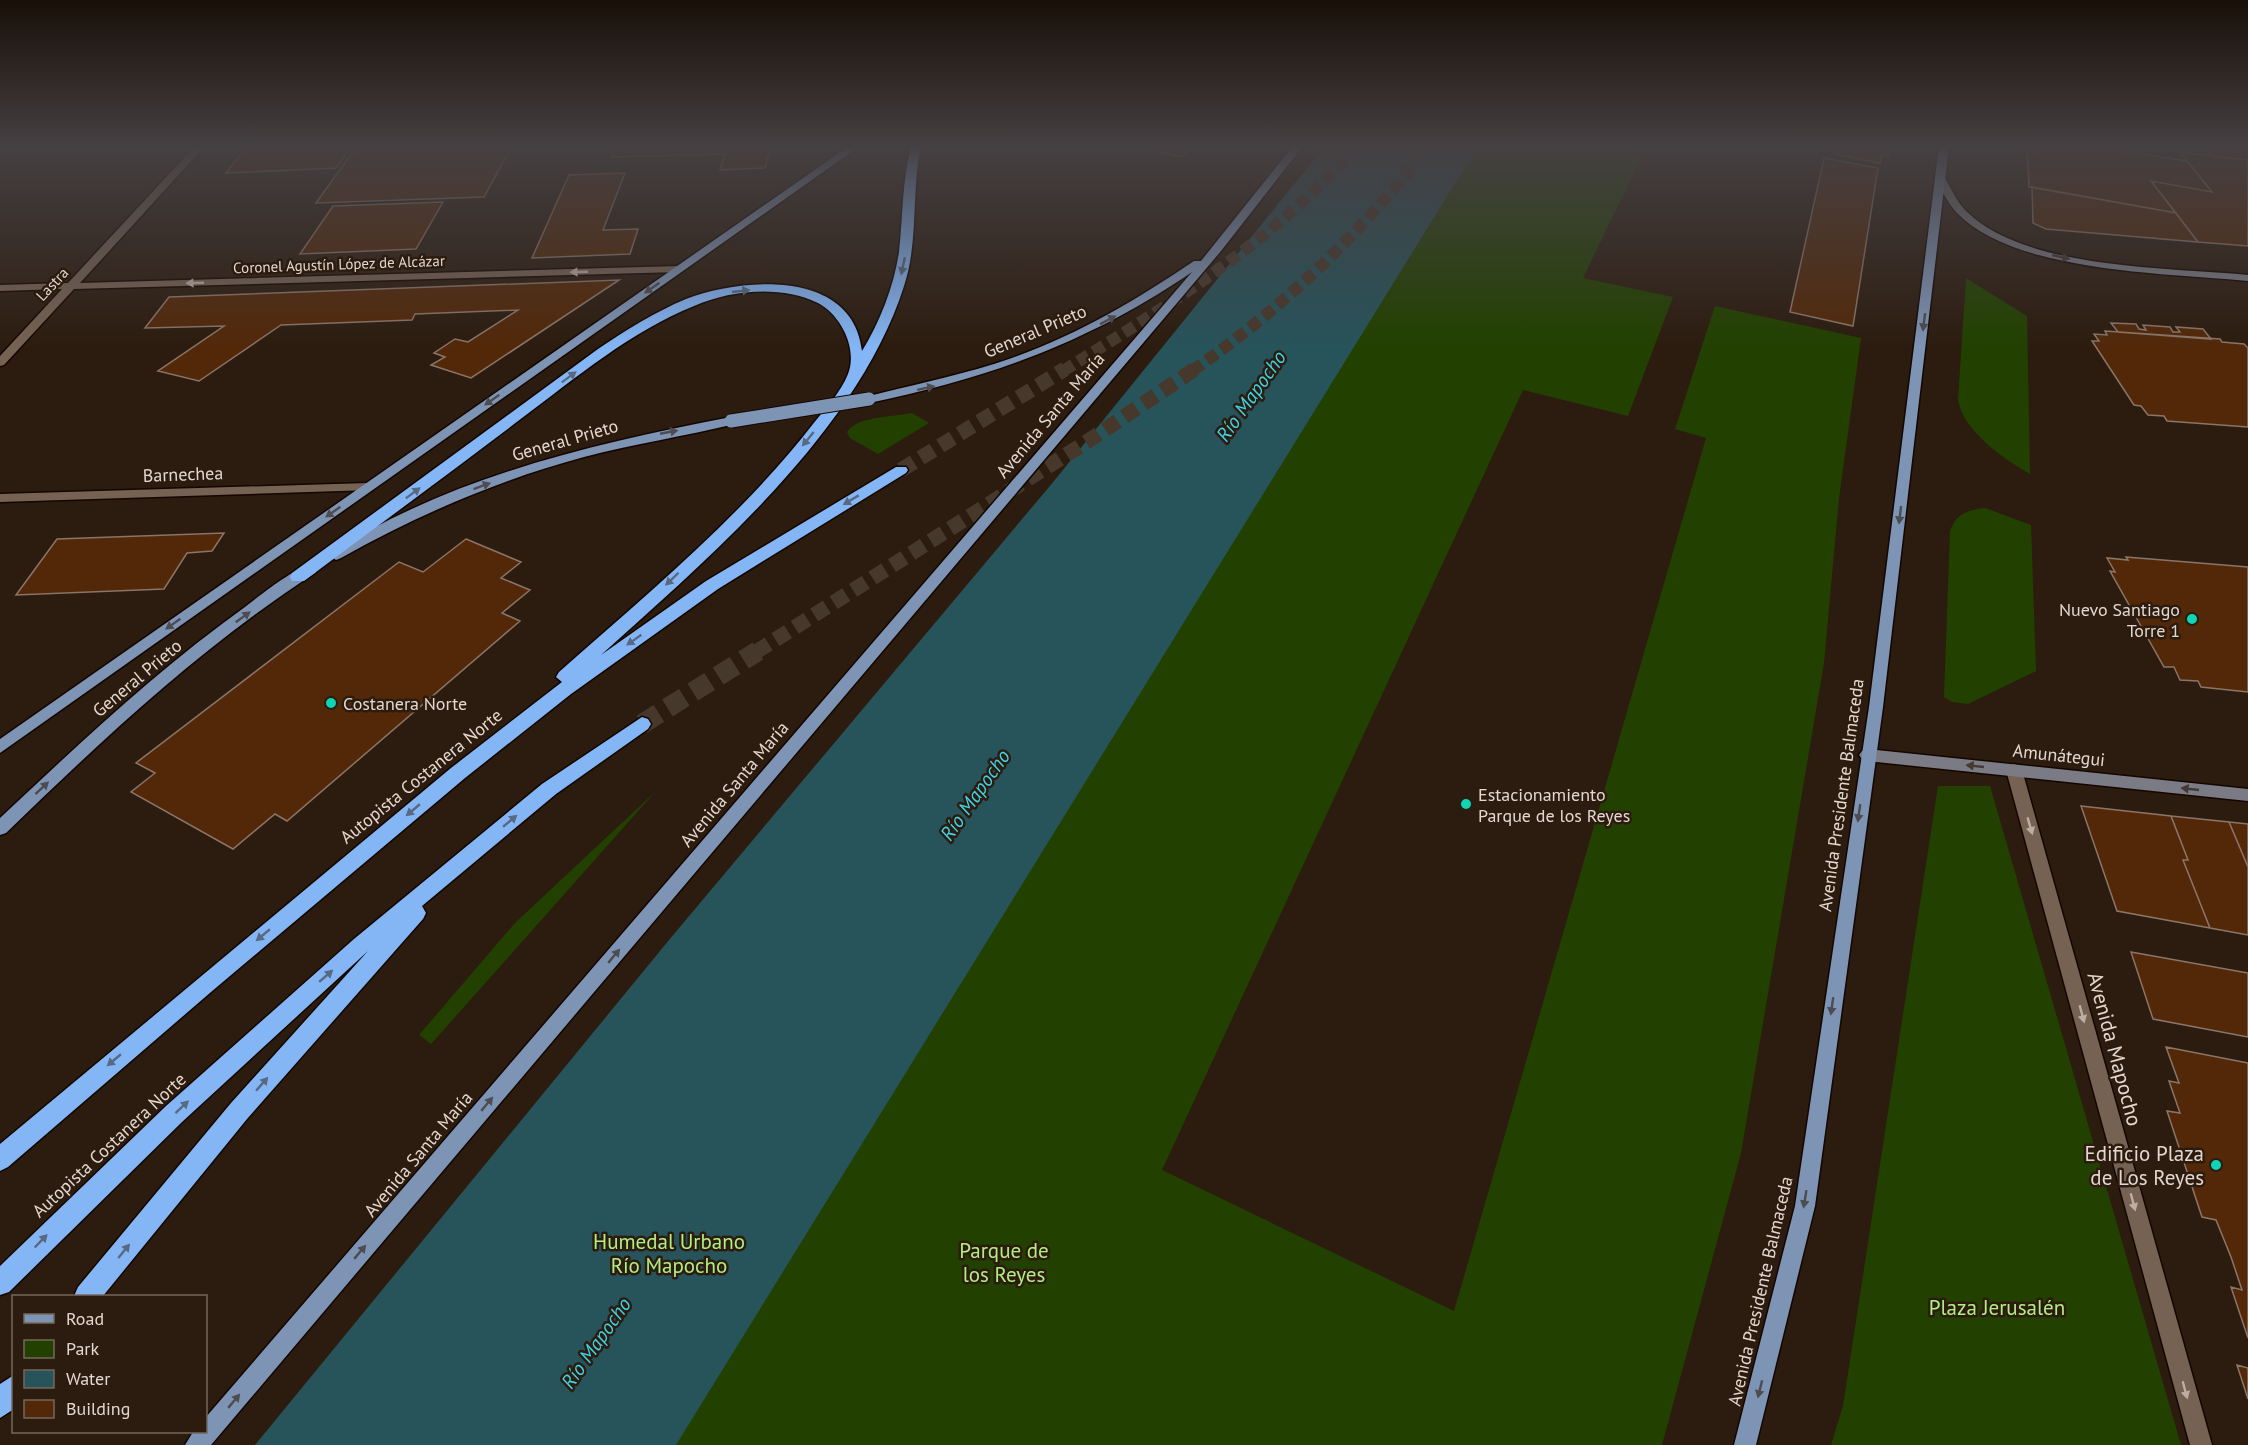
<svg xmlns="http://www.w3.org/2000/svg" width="2248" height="1445" viewBox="0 0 2248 1445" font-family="'PT Sans',sans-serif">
<rect width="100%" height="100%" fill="#2c1c0f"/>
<path fill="#224100" d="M1328 146H1647L1583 278 1673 297 1628 416 1523 390 1162 1170 1454 1311 1706 438 1675 429 1715 306 1861 338 1839 498 1824 663 1741 1153 1662 1445H261L1029 516Z
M1966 278 2027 316 2030 474C2004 459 1964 432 1958 400Z
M912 413 929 423 878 454 850 438 847 432C857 416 894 417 912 413Z
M1985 508 2031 525 2036 671 1968 704 1952 702 1944 697 1950 532C1955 514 1968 510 1985 508Z
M1938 786H1990L2181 1445H1831L1843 1406Z
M655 792 431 1044 419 1035 515 923Z"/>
<path fill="#27535a" d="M1325 146H1478L676 1445H255L669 940 1054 481Z"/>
<path fill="#522809" stroke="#8b7568" stroke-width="1.5" d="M352 146 336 168 226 173 247 147Z
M357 146H512L484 197 316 203Z
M617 146H771L765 168 720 170 725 154 612 157Z
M1132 146H1192L1182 157Z
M1837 146H1890L1888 156 1882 155 1880 163 1835 154Z
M2027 146H2092L2187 161 2212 192 2151 181 2176 213 2029 187Z
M2201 146H2248V160L2212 156Z
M2180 152 2248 160V246L2198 242 2151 181 2212 192Z
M1824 158 1878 168 1853 326 1790 312Z
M625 173 603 230 638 229 630 254 532 258 569 175Z
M2032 187 2176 213 2198 242 2046 229 2033 223Z
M443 202 416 249 300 254 333 206Z
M619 280 471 378 431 365 445 357 434 353 455 339 468 342 518 310 415 314 412 320 281 325 199 381 158 371 224 326 145 328 169 297Z
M2111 323 2136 324 2139 329 2146 330 2143 325 2170 327 2173 332H2180L2176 327 2203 329 2211 339 2118 332Z
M2105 331 2220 339 2222 342 2244 344 2248 348V427L2167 421 2164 416 2148 415 2141 406 2134 405 2092 341H2099L2094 334 2107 335Z
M224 533 212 551 187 553 164 589 16 595 57 539Z
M466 539 521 562 501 578 530 590 502 613 520 621 287 821 275 814 233 849 131 792 155 773 136 763 399 562 423 572Z
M2126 557 2248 567V692L2201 687 2198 681 2180 680 2174 667H2164L2110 571 2115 572 2107 558 2128 560Z
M2081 806 2171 816 2188 860H2183L2210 928 2117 911Z
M2171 816 2229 822 2248 867V935L2210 928 2183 860H2188Z
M2229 822 2248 824V867Z
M2131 952 2248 973V1037L2153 1019Z
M2166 1047 2248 1063V1338L2231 1287 2242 1290 2231 1257 2216 1220 2202 1217 2167 1111 2180 1113 2169 1081 2179 1083Z
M2237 1365 2248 1368V1399Z"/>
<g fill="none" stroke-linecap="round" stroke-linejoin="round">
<path stroke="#47382c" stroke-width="12" stroke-dasharray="12 6" stroke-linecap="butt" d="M1063 371C1167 306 1276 240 1356 146
M1192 371C1283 308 1361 233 1429 146"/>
<path stroke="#47382c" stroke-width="15" stroke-dasharray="15 8" stroke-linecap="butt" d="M901 470 1065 369
M756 652 1088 441 1195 369"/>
<path stroke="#47382c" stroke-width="20" stroke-dasharray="20 10" stroke-linecap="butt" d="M642 724 758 651"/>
<g stroke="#140600" stroke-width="3">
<path id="street" d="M195 146H205L80 283 679 266 684 269 679 272 74 289 4 365 0 366V356L62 289 0 291V285L68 283Z
M368 483 372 484V490L0 502V494Z
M2014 764 2019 766 2022 770 2212 1445H2190L2006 770 2009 766Z"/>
</g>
<g stroke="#140600" stroke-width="3">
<path id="secondary" d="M1938 176H1944C1951 188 1956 201 1966 211 2026 270 2168 267 2248 275V281C2168 273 2015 273 1957 213 1948 203 1942 191 1936 178Z
M1867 749 2248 789V801L1867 761 1862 759 1859 755 1862 751Z"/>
</g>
<g stroke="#140600" stroke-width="3">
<path id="primary" d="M849 146H860L0 753V739Z
M1293 146H1303L1221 251 211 1445H185L193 1432H206V1417L1192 272C1088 343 991 377 869 403L863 399 865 397C908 386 952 377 994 364 1067 341 1132 303 1194 261H1201Z
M1939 146H1949L1883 707 1815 1206 1756 1445H1734L1795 1206 1869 707Z
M731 417 735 418V424C685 436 634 444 584 457 498 480 418 515 341 558L336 560 329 555C337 544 356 538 368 531 479 470 607 441 731 417Z
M310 565 315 567 317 570 315 573C201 647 103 739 6 833L0 835V818C79 744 157 670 245 607 262 594 290 571 310 565Z"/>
</g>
<g stroke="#140600" stroke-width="3">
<path id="highway" d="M911 146H921C911 192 919 241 904 286 858 431 711 556 601 655L706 581 896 467H906L908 470 906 473 718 589 571 694 465 778 211 992 8 1167 0 1171V1144L451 768 562 682 556 677 559 672C647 594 740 518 813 424 825 409 841 392 848 374 858 349 841 315 818 303 781 285 731 290 694 306 630 332 577 377 522 418 450 473 376 527 304 581H292L290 577 292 573 598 349C626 330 655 312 686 299 743 277 853 269 862 351 880 322 894 286 899 252 903 216 902 181 911 146Z
M642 717 648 719 651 724 648 729 556 794 422 906 426 913 423 919 247 1119 103 1296H74L78 1287 231 1103 368 951 182 1122 9 1292 0 1295V1266L166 1106 354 939 542 784Z
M14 1375V1409L0 1418V1384Z"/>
</g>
<use href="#street" fill="#766253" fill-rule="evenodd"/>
<use href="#secondary" fill="#7a7b84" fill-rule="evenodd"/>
<use href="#primary" fill="#7e94b5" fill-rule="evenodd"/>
<use href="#highway" fill="#84b6f6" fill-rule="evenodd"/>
<g stroke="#140600" stroke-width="15" stroke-linecap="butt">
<path id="primary-bridge" d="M731 421 869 399"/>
</g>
<use href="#primary-bridge" stroke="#7e94b5" stroke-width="13"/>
</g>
<defs><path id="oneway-solid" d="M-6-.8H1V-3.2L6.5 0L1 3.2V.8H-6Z" transform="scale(1.5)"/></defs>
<g fill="#433832">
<use href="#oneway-solid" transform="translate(2061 257) rotate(13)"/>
<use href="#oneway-solid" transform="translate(1975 766) rotate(-174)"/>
<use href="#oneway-solid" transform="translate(2190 789) rotate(-174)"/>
</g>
<g fill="#586982">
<use href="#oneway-solid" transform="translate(903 266) rotate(102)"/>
<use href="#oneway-solid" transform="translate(741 291) rotate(-6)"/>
<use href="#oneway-solid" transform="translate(569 377) rotate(-37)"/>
<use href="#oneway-solid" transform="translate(808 439) rotate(129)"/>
<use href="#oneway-solid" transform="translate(413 493) rotate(-37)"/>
<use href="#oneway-solid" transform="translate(851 500) rotate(149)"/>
<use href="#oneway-solid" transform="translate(672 579) rotate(136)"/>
<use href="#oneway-solid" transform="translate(634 640) rotate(145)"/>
<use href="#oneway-solid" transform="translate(413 810) rotate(140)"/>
<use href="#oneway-solid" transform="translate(510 821) rotate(-40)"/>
<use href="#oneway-solid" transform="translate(263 935) rotate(140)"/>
<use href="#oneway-solid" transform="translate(326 976) rotate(-41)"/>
<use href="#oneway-solid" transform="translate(114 1060) rotate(140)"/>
<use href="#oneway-solid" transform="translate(262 1084) rotate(-49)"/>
<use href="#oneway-solid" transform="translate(182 1107) rotate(-43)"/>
<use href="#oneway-solid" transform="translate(41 1241) rotate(-46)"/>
<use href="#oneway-solid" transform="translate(124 1251) rotate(-51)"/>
</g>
<g fill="#bdaea4">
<use href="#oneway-solid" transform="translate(579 272) rotate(178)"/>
<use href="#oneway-solid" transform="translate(195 283) rotate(178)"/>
<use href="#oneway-solid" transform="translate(2030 826) rotate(74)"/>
<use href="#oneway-solid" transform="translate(2082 1014) rotate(75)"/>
<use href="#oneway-solid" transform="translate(2133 1202) rotate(75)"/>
<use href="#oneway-solid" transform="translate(2185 1390) rotate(75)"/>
</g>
<g fill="#4d4c51">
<use href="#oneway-solid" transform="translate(652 288) rotate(145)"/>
<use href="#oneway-solid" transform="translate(1108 320) rotate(-28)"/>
<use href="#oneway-solid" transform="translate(1924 322) rotate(97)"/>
<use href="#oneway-solid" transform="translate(926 388) rotate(-12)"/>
<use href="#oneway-solid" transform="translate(492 400) rotate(145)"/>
<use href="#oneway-solid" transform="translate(669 432) rotate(-11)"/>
<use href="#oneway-solid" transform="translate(482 486) rotate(-20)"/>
<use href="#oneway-solid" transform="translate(333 512) rotate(145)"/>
<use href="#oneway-solid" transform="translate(1900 515) rotate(97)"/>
<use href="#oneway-solid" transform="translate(243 617) rotate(-36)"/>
<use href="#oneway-solid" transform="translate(173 624) rotate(145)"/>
<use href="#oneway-solid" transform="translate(42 788) rotate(-43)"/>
<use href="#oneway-solid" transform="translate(1859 813) rotate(98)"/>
<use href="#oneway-solid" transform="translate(614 956) rotate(-50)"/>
<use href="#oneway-solid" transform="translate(1832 1006) rotate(98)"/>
<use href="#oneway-solid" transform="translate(487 1104) rotate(-50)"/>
<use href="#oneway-solid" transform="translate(1805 1199) rotate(99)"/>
<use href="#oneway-solid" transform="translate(360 1252) rotate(-50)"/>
<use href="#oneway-solid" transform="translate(1760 1389) rotate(104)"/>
<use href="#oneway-solid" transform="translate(234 1401) rotate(-50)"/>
</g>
<linearGradient id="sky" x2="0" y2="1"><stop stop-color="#180f08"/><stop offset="0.42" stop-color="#454042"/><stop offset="1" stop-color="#454042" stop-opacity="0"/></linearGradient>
<rect width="2248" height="348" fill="url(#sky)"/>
<g fill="#0dd5b5" stroke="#2c1c0f" stroke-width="2">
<circle cx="2192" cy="619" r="6"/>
<circle cx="331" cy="703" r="6"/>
<circle cx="1466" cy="804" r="6"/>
<circle cx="2216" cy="1165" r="6"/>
</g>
<g text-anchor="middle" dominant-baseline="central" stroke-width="5" stroke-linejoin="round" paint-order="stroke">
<g font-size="15" fill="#e3d7cf" stroke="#2c1c0f">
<text transform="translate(339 264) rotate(-2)">Coronel Agustín López de Alcázar</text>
<text transform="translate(52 284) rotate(-47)">Lastra</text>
</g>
<g font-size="18" fill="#e3d7cf" stroke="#2c1c0f">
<text transform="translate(1035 331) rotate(-23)">General Prieto</text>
<text transform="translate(1050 415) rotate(-50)">Avenida Santa María</text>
<text transform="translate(565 440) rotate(-16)">General Prieto</text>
<text transform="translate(183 474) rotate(-2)">Barnechea</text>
<text transform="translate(137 678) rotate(-40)">General Prieto</text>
<text transform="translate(2059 755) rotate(6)">Amunátegui</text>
<text transform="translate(421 776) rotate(-39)">Autopista Costanera Norte</text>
<text transform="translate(734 784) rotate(-50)">Avenida Santa María</text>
<text transform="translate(1841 795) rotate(-82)">Avenida Presidente Balmaceda</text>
<text transform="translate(109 1145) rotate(-43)">Autopista Costanera Norte</text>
<text transform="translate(418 1154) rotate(-50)">Avenida Santa María</text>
<text transform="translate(1760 1291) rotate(-77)">Avenida Presidente Balmaceda</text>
</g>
<g font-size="18" fill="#e3d7cf" stroke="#2c1c0f" text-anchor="start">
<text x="2180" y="609" text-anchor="end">Nuevo Santiago<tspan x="2180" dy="21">Torre 1</tspan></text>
<text x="343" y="703">Costanera Norte</text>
<text x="1478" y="794">Estacionamiento<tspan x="1478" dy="21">Parque de los Reyes</tspan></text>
</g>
<g font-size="20" font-style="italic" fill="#3dd4e9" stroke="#2c1c0f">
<text transform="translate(1251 396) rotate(-55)">Río Mapocho</text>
<text transform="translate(975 795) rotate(-55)">Río Mapocho</text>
<text transform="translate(596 1343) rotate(-55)">Río Mapocho</text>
</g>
<g font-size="21" fill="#e3d7cf" stroke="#2c1c0f">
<text transform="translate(2115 1049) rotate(75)">Avenida Mapocho</text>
</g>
<g font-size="21" fill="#e3d7cf" stroke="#2c1c0f" text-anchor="end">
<text x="2204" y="1153">Edificio Plaza<tspan x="2204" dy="24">de Los Reyes</tspan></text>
</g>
<g font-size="21" fill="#b0ef80" stroke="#2c1c0f">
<text x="669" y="1241">Humedal Urbano<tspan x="669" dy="24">Río Mapocho</tspan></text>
<text x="1004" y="1250">Parque de<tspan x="1004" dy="24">los Reyes</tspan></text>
<text x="1997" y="1307">Plaza Jerusalén</text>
</g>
</g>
<rect x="12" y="1295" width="195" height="138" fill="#2c1c0f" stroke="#75675c" stroke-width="1.5"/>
<rect x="24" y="1314" width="30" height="9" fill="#7e94b5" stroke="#75675c" stroke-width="1.5"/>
<text x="66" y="1325" font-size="18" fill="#e3d7cf">Road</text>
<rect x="24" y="1340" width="30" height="18" fill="#224100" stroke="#75675c" stroke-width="1.5"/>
<text x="66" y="1355" font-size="18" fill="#e3d7cf">Park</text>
<rect x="24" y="1370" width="30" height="18" fill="#27535a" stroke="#75675c" stroke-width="1.5"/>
<text x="66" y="1385" font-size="18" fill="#e3d7cf">Water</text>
<rect x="24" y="1400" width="30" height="18" fill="#522809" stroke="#75675c" stroke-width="1.5"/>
<text x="66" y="1415" font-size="18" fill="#e3d7cf">Building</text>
</svg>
